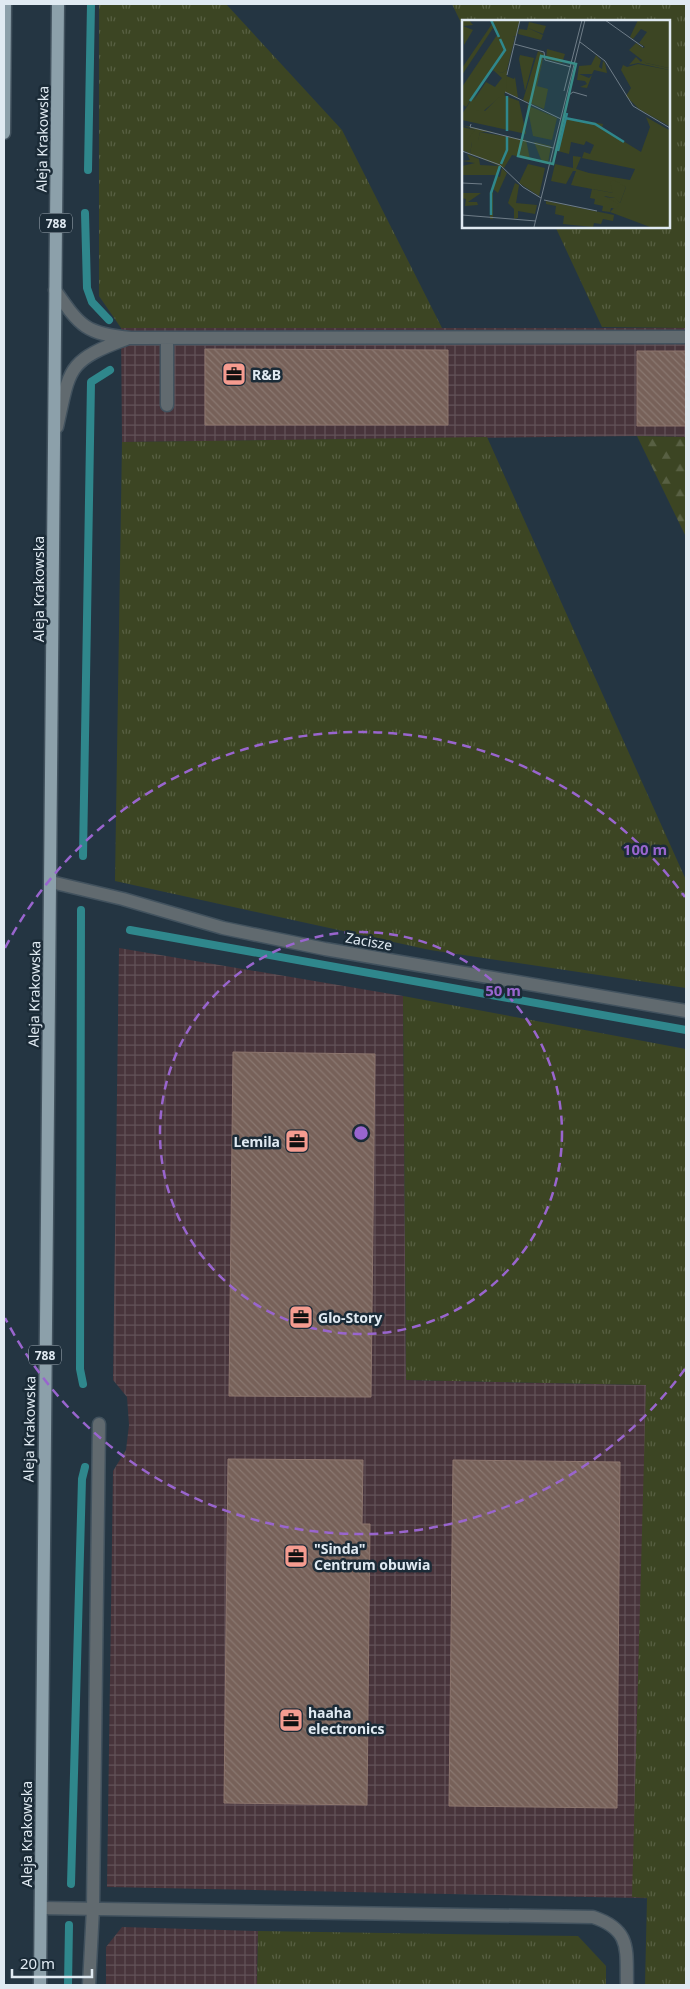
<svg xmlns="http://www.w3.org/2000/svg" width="690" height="1989" viewBox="0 0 690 1989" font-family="'Noto Sans',sans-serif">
<defs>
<pattern id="industrial-grid" width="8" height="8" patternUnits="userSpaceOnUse" patternTransform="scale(1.25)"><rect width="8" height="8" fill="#48343b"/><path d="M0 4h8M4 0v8" fill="none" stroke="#625258"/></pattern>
<pattern id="grass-tufts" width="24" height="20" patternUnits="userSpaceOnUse" patternTransform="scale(1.25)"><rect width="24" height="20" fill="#3c4523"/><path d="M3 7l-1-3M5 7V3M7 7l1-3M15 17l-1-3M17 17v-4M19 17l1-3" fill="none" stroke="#586043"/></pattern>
<pattern id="forest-firs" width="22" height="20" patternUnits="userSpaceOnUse" patternTransform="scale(1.25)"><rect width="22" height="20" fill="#3c4523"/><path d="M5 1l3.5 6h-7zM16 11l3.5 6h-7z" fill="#586043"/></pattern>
<pattern id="building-back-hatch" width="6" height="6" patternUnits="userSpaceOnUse" patternTransform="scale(1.25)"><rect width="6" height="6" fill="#776159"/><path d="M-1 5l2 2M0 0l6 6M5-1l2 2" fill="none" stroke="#8a7871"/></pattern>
</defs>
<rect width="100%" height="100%" fill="#243542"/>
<path fill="url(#industrial-grid)" d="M121 328H686V437L637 436 122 442Z
M119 948 403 996 406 1380 646 1385 686 1899 107 1887 113 1471 126 1450 129 1425 127 1397 113 1380Z
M122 1927 258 1931 257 1985H106V1947Z"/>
<path fill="url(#grass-tufts)" d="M99 4H226L342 130 442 328H121L99 296Z
M452 4H686V328L602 327 555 226H669V21H464V29Z
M487 437 686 880V988L430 950 115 881 122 442Z
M403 996 686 1049V1985H645L647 1898 632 1897 646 1385 406 1380Z
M258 1931 578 1936 606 1966V1985H257Z"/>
<path fill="url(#forest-firs)" d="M637 436 686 437V537Z"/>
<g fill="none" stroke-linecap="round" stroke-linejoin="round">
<path stroke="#2f878c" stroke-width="8" d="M88 170 91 4
M85 213 87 288 92 302 109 320
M83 856 91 382 110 370
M81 910 80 1369 83 1384
M130 930 686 1030
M71 1884 82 1479 85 1467
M68 1985 69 1925"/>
</g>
<path fill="url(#building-back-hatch)" stroke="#8c756d" d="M205 349 448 350V425H205Z
M637 351H686V426H637Z
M233 1052 375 1054 371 1397 229 1396Z
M228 1459 363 1460 362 1524H370L367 1805 224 1803Z
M453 1460 620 1462 617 1808 449 1806Z"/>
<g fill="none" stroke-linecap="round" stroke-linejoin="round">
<g stroke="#42525e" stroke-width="15">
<path id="lane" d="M55 290C80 326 85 334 131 338L686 337
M167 338V405
M57 427C70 369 66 361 126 339
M41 1908 593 1917C632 1930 626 1950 627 1985
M89 1985 93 1908 99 1424"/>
</g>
<g stroke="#42525e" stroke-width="15">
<path id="street" d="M51 882 123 899 223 928 325 949 686 1011"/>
</g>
<g stroke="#42525e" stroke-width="15">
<path id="primary" d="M4 133 5 4
M40 1985 58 4"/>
</g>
<use href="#lane" stroke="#616a6f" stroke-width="12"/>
<use href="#street" stroke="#616a6f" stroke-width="12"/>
<use href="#primary" stroke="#8ca0aa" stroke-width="12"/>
</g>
<g fill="none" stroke="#9965ce" stroke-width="2.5" stroke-dasharray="9 6">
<circle cx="361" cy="1133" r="201"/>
<path d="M685 1369A401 401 0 0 1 5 1318M5 948A401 401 0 0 1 685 897"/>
</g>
<defs>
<g id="office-square" transform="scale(1.25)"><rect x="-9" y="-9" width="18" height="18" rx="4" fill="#f59c90" stroke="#1b2b37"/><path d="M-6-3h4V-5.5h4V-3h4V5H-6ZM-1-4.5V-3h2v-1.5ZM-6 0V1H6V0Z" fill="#111"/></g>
</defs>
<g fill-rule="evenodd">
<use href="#office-square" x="234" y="374"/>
<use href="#office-square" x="297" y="1141"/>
<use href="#office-square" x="301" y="1317"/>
<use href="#office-square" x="296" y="1556"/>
<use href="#office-square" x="291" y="1720"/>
</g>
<g text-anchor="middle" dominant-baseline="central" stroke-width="5" stroke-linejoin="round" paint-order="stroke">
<g fill="#1b2b37" stroke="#a5b1ba" stroke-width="1">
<rect x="40" y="213.5" width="32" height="19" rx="4"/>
<rect x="29" y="1345.5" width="32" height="19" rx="4"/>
</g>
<g font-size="12" font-weight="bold" fill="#e0eaf2">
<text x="56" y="223">788</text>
<text x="45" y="1355">788</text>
</g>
<g font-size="14" fill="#e0eaf2" stroke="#1b2b37">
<text transform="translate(42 139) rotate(-89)">Aleja Krakowska</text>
<text transform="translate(38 589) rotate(-90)">Aleja Krakowska</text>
<text transform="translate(369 941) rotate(10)">Zacisze</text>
<text transform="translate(34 994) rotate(-89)">Aleja Krakowska</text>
<text transform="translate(29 1429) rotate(-89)">Aleja Krakowska</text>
<text transform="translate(26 1834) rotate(-90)">Aleja Krakowska</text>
</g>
<g font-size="14" font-weight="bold" fill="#e0eaf2" stroke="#1b2b37" text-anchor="start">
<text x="252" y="374">R&amp;B</text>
<text x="280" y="1141" text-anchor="end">Lemila</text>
<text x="318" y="1317">Glo-Story</text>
<text x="314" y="1548">"Sinda"<tspan x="314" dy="16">Centrum obuwia</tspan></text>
<text x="308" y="1712">haaha<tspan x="308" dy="16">electronics</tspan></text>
</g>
</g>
<g transform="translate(462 20)">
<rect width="208" height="208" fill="#243542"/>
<path d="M28 0H58L54 16 51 17H53L45 50 40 53 30 50 4 87 0 84V67L35 15ZM67 2 84 6 81 14 66 8 81 15 79 20 56 14 57 9 65 10ZM85 29 103 34 100 43 84 39ZM76 31 82 34 75 66 86 69 82 89 61 80ZM134 35 139 40 137 47 140 49 141 41 143 43 145 53 132 50 130 54H117L127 58 130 55 125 68 118 67 125 64 123 61 115 60 117 46 129 45ZM174 37 179 42 181 39 184 43 207 48V50L176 43 167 45ZM44 56 52 59 53 57 56 78 44 72ZM65 85 95 98 90 120 71 116ZM184 97 207 110V207H188L148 192 156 184 141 177 154 178 158 183 164 167 151 165V173L109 165 114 151H111L104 164 89 161 93 144 111 148V136L119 137 114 149 127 153 168 160 173 149 120 138 122 132 128 134 132 125 124 121 122 125 109 122 107 134 96 131 105 98 141 104 140 108 179 132 188 107ZM0 107 13 110 5 132 0 130ZM18 112 64 120 68 139 50 135 42 148 8 134 10 122 16 120ZM72 122 89 126 86 143 80 142ZM5 134 17 139 18 145 38 146 35 156 38 157 40 148 45 153 36 173 31 169V199H28V173L34 155H0V146L13 143 0 141 8 140ZM66 144 83 148 77 176 57 163ZM53 163 57 165 54 183 75 185 73 194 56 191V198L52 199V189L46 183ZM84 181 152 195 151 201 141 199 139 204 132 203 131 207 101 204 102 196 93 194 94 186 84 184Z" fill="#3c4523"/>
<path d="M0 0H7L11 5 1 6 11 10 2 25ZM176 0H207V48L184 43 167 30 174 23 181 28 183 27 177 23 185 12 179 9 171 19 168 17ZM30 4 31 8 0 55V48ZM58 35 72 38 63 71 57 39ZM176 44 207 50V106L177 89 164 76 169 68 159 50 161 45 165 47ZM18 67 12 80 23 91 42 72 43 76 57 81 64 114 0 100V94ZM0 105 31 112H18L16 122H10L8 134 5 132V120L13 110ZM152 160 164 167 158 183 153 178 142 176 157 184 155 189 149 188 148 192 140 191 141 186 132 184 133 179 128 178 130 169 151 173 148 162ZM0 173H19L6 182H15L16 185 3 186 4 179 0 178Z" fill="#3c4523"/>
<path d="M30 49 40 53 45 50 44 72 19 93 12 88V80L24 62 33 67 40 58Z" fill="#3c4523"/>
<path fill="none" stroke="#2f878c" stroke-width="2.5" d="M29 0 37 17M45 76V111M8 81 43 30 38 19M103 98 133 104 162 122M96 131 105 93M39 144 45 130V116M29 195V173L38 146"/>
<path fill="none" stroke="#6f7d88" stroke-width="1" d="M143 0 181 27M118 22 143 41 171 86 208 108M52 24 82 32 83 40 109 47M45 55 58 0M102 71 120 0M43 72 99 99M107 75 111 72 125 76M9 104 8 107 91 128M0 131 38 145 61 167 79 178M0 163 20 164M82 180 135 191M0 195 74 201M72 207 123 0"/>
<path fill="#398d88" fill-opacity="0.15" stroke="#398d88" stroke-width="2.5" d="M79 36 114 44 91 144 56 136Z"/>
<rect width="208" height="208" fill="none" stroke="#e0eaf2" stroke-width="2.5"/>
</g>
<circle cx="361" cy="1133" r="8" fill="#9965ce" stroke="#1b2b37" stroke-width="2.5"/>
<g font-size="15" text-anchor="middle" font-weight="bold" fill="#9965ce" stroke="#1b2b37" stroke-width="5" stroke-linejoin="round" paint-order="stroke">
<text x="645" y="855">100 m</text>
<text x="503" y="996">50 m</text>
</g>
<rect width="690" height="1989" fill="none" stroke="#e0eaf2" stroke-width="10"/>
<path d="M12 1969v8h80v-8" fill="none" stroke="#e0eaf2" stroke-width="2.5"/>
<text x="20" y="1969" font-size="15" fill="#e0eaf2" stroke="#1b2b37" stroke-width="4" paint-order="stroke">20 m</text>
</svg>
